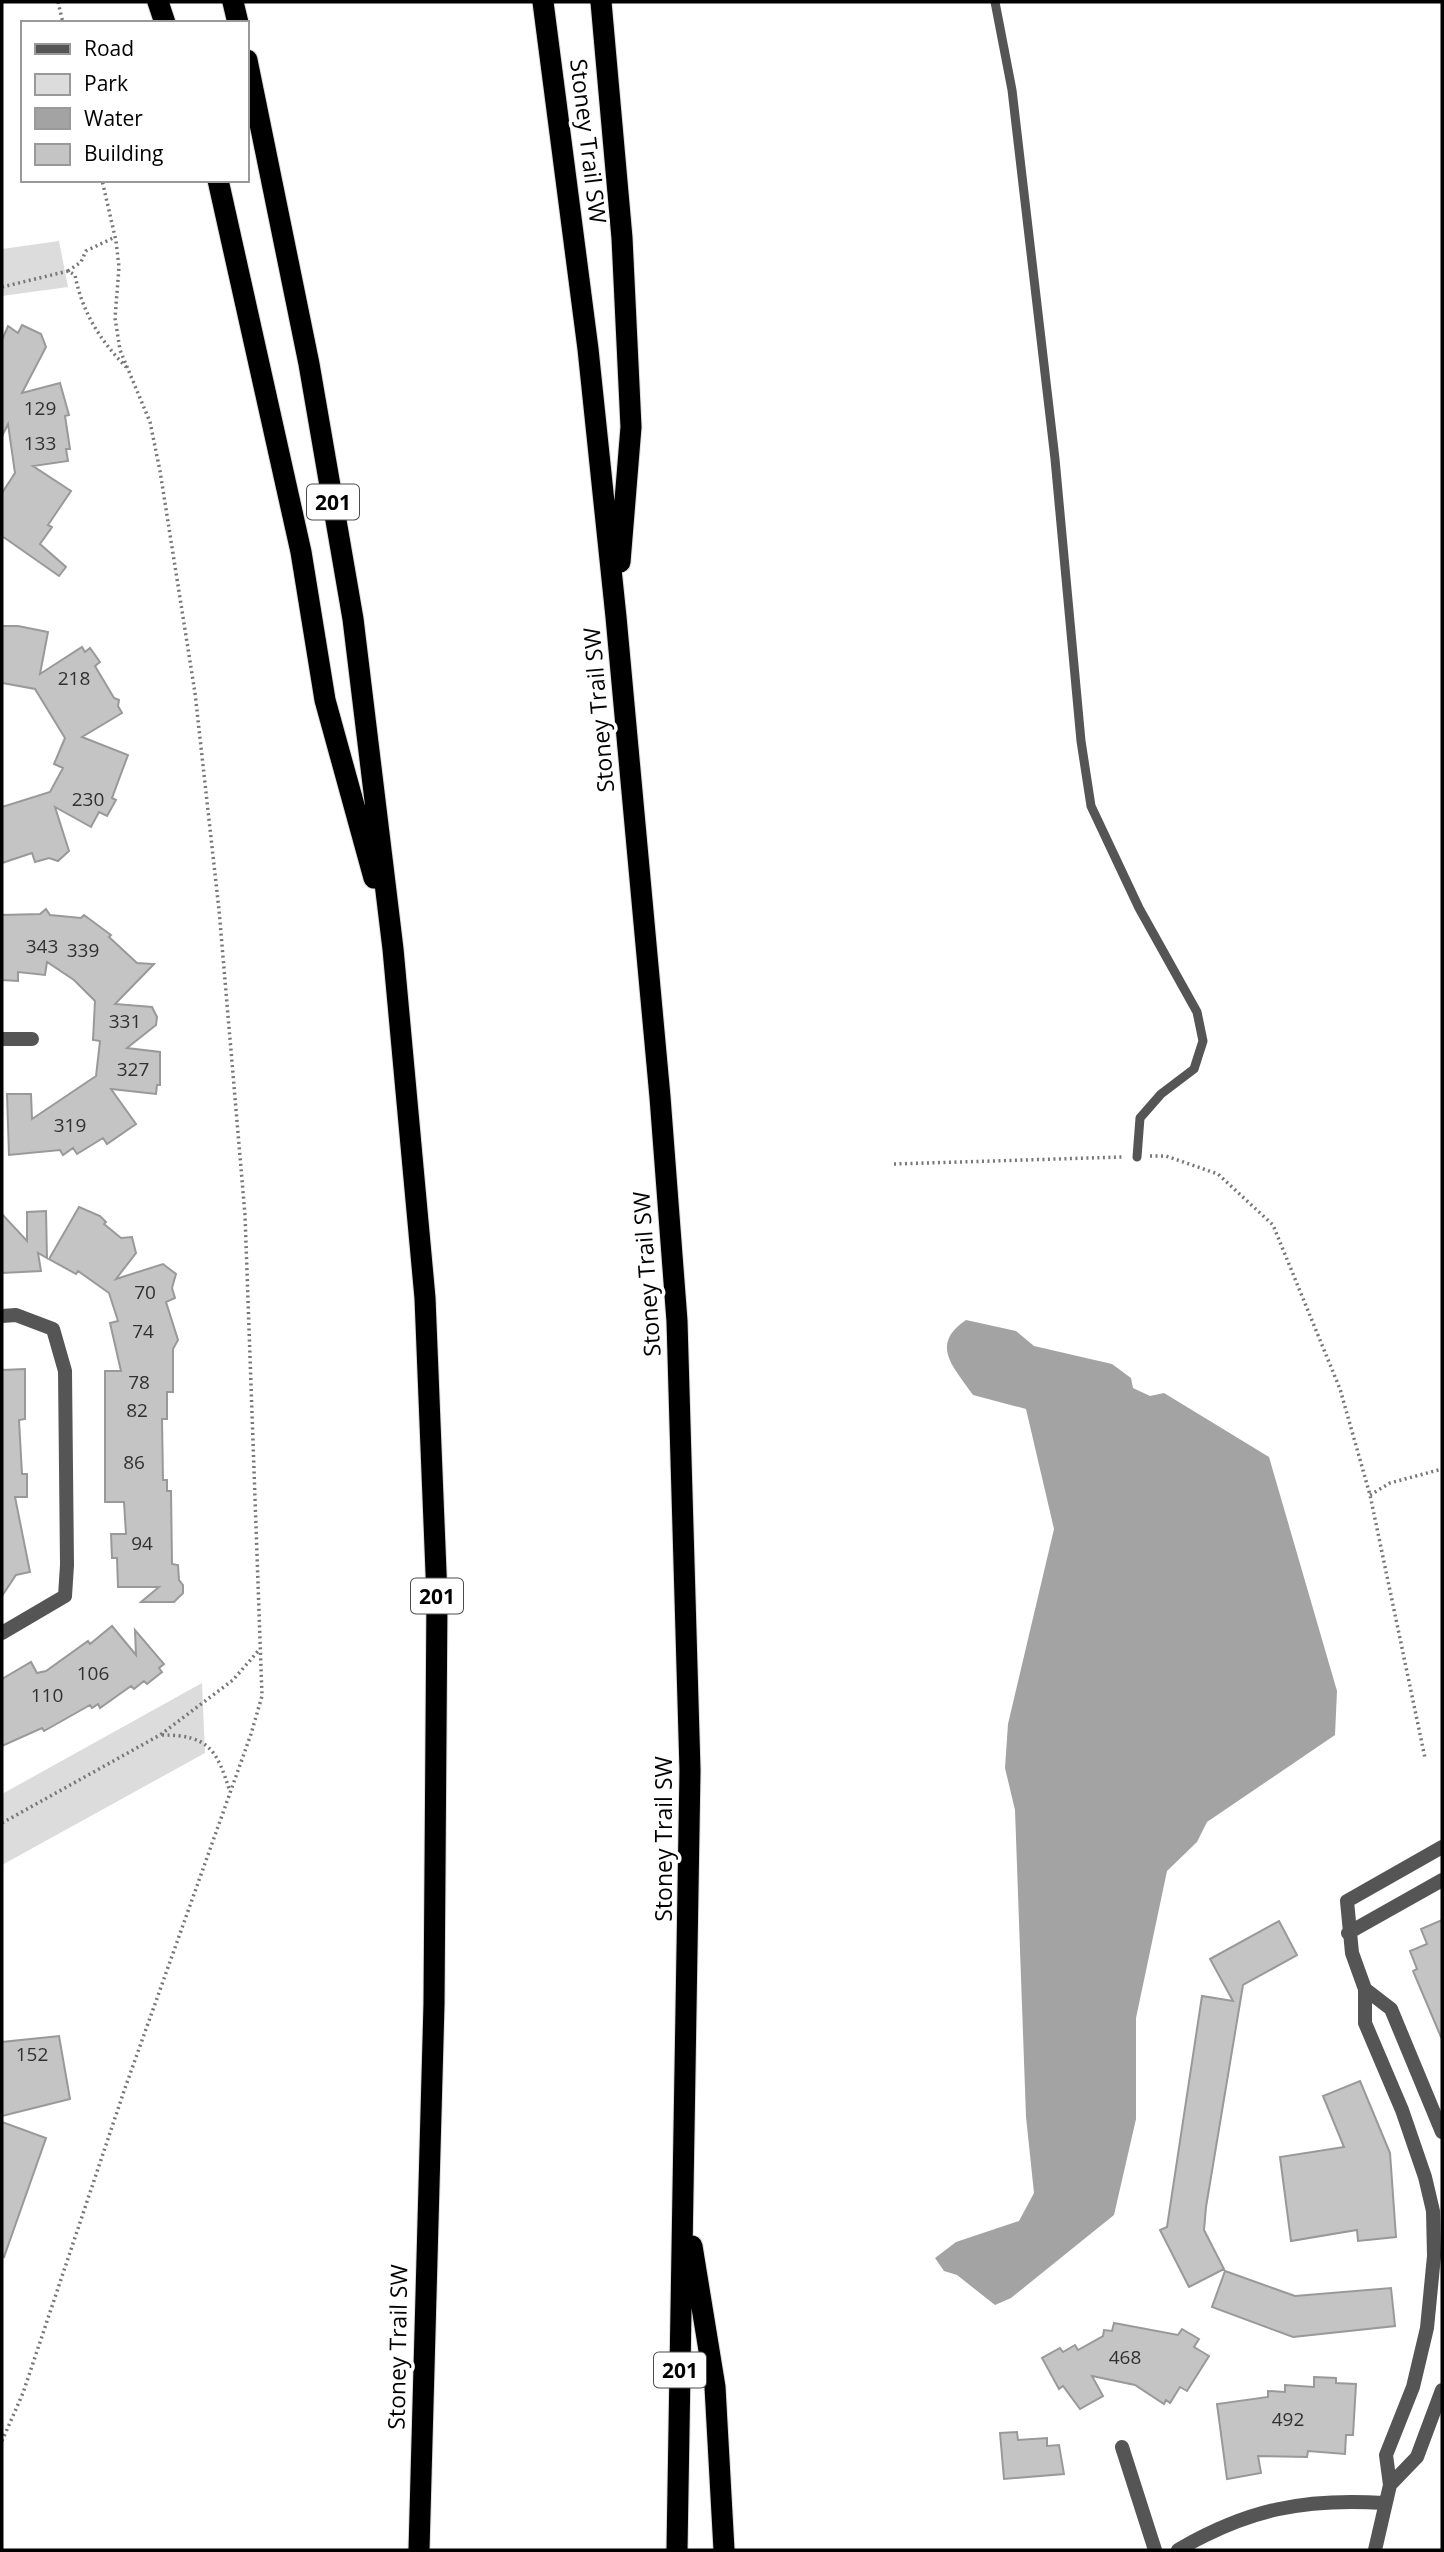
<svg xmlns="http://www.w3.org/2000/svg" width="1444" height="2552" viewBox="0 0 1444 2552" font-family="'Open Sans',sans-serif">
<rect width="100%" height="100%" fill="#fff"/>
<path fill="#dcdcdc" d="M59 241 68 287 2 296V249Z
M202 1683 205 1753 2 1865V1794Z"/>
<path fill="#a3a3a3" d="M966 1320 1016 1331 1034 1346 1112 1364 1131 1378 1133 1388 1150 1396 1164 1393 1269 1457 1337 1691 1335 1735 1207 1822 1197 1842 1167 1871 1136 2018V2119L1114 2215 1011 2298 995 2305 957 2275 944 2271 935 2258 956 2242 1019 2221 1034 2193 1026 2117 1015 1810 1005 1768 1008 1724 1054 1529 1026 1409 973 1395C954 1367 929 1345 966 1320Z"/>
<path fill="#c4c4c4" stroke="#999" stroke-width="2" d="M22 325 41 334 46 347 22 393 60 383 69 415 65 416 70 449H66L68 461 33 466 71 491 48 525 52 527 40 544 66 567 59 576 2 536V493L15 473 8 424 2 436V340L8 326 18 333Z
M2 626H18L48 632 40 674 82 647 85 652 90 648 100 662 95 666 114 698 119 700 118 706 122 713 82 737 128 755 112 798 116 800 107 816 99 812 91 827 55 807 69 851 58 861 49 858 35 862 32 853 2 863V807L50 792 63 768 54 764 65 738 35 689 2 683Z
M46 909 50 915 81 918 84 915 111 935 109 937 137 963 154 964 115 1004 152 1007 157 1017 156 1025 127 1048 160 1052V1085H157L156 1094 111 1089 136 1124 107 1144 103 1138 77 1154 73 1148 63 1155 60 1150 9 1155 7 1094H31L32 1119 96 1076 100 1041 93 1040 95 1001 74 980 47 962 45 975 18 972V981L2 980V915L40 914Z
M79 1207 100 1216 106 1222 104 1224 121 1238 132 1237 136 1253 116 1279 163 1264 176 1274 172 1288 175 1298 166 1302 178 1340 173 1349V1392H167V1419H162L163 1480H167V1491H171L172 1564 178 1565 179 1580 183 1585V1593L174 1602H141L159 1587H118L117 1558H112L111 1534H126L124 1502H105V1371H121L110 1323 118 1321 109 1293 78 1271 76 1274 49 1259Z
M46 1211 47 1258 38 1253 41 1271 2 1273V1214L27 1241V1212Z
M25 1369V1419L19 1420 22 1474H27V1497H15L30 1572 16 1575 2 1596V1370Z
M112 1626 136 1655 135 1630 164 1664 159 1668 162 1672 147 1684 144 1681 134 1689 131 1686 100 1708 98 1704 92 1708 90 1705 44 1731 42 1728 2 1746V1679L31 1662 37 1673 46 1671 88 1641 90 1644Z
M1442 1920V2037H1441L1413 1971 1417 1969 1410 1951 1427 1944 1421 1929Z
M1279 1921 1297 1955 1243 1985 1206 2207 1204 2230 1224 2269 1189 2287 1160 2230 1167 2227 1202 1996 1233 2001 1210 1959Z
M59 2036 70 2099 2 2116V2042Z
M1360 2081 1390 2153 1396 2237 1358 2241 1357 2230 1291 2241 1280 2157 1344 2147 1323 2096Z
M2 2122 46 2138 4 2257 2 2256Z
M1225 2271 1295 2296 1391 2288 1395 2326 1293 2337 1212 2307Z
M1114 2323 1178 2335 1182 2329 1199 2339 1194 2347 1209 2356 1187 2391 1180 2387 1170 2403 1166 2400 1164 2404 1135 2385 1092 2376 1103 2396 1080 2409 1063 2386 1059 2389 1042 2358 1060 2348 1063 2352 1075 2345 1078 2350 1103 2336 1104 2330 1112 2331Z
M1314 2377 1336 2378V2383L1356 2384 1353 2435H1346L1345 2454 1308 2451 1307 2457 1258 2456 1261 2473 1227 2479 1217 2404 1268 2397V2391L1285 2392V2385L1314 2387Z
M1017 2432 1018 2440 1047 2438V2446L1059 2445 1064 2474 1004 2479 1000 2433Z"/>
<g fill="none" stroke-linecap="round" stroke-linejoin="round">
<g stroke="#dbdbdb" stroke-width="23">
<path id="highway" d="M158 2 165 23
M233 2 238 23
M543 2 588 349 616 617 660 1097 677 1321 690 1770 677 2550
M601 2 622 238 631 427 620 562
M247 60 309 364 353 619 393 949 425 1298 437 1597 434 2004 419 2550
M218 180 301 552 325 700 374 878
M692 2246 715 2387 724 2550"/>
</g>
<path stroke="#777" stroke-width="3.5" stroke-dasharray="2 3.5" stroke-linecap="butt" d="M58 2 63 23
M68 271 81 262 86 251 115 237
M2 287 68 271 75 275C82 312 100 340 126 367
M1150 1156H1166L1218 1174 1273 1225 1340 1389 1370 1495 1425 1758
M894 1164 1122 1157
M1370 1495 1390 1483 1442 1469
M162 1735C209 1735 217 1750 230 1792
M2 1823 160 1735 233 1680 259 1650
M2 2441 23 2393 124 2091 251 1734 262 1696 245 1215 219 910 195 693 160 471 150 422 120 350 115 318 119 267 116 241 102 180"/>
<path stroke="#555" stroke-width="9" d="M995 2 1012 90 1055 459 1081 741 1091 806 1139 908 1197 1012 1203 1041 1194 1069 1161 1094 1140 1118 1137 1157"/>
<path stroke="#555" stroke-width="14" d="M2 1039H32
M2 1316 16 1315 53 1329 65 1371 67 1565 65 1596 2 1633
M1348 1933 1442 1880
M1365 1989 1391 2009 1442 2132
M1122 2447 1155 2550
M1390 2485 1417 2457 1442 2390
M1178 2550C1248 2509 1305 2498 1384 2503
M1375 2550 1390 2485 1386 2455 1413 2387 1427 2328 1434 2256 1433 2211 1425 2177 1402 2110 1365 2023V1989L1352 1953 1347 1901 1442 1847"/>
<use href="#highway" stroke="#000" stroke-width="21"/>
</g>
<g text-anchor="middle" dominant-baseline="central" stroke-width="7" stroke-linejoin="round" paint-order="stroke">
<g font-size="19" fill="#313131">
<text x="40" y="408">129</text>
<text x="40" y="443">133</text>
<text x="74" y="678">218</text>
<text x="88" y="799">230</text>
<text x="42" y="946">343</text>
<text x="83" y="950">339</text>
<text x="125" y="1021">331</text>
<text x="133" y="1069">327</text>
<text x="70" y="1125">319</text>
<text x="145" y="1292">70</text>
<text x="143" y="1331">74</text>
<text x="139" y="1382">78</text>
<text x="137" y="1410">82</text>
<text x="134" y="1462">86</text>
<text x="142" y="1543">94</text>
<text x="93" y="1673">106</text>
<text x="47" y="1695">110</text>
<text x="32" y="2054">152</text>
<text x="1125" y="2357">468</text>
<text x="1288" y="2419">492</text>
</g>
<g fill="#fff" stroke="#4c4c4c" stroke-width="2">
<rect x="307" y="484.5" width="52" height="35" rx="5"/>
<rect x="411" y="1578.5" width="52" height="35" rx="5"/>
<rect x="654" y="2352.5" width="52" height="35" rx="5"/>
</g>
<g font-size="21" font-weight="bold" fill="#000">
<text x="333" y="502">201</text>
<text x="437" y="1596">201</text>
<text x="680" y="2370">201</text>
</g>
<g font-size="23" fill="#000" stroke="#fff">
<text transform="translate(589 141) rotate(83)">Stoney Trail SW</text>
<text transform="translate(598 710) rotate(-95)">Stoney Trail SW</text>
<text transform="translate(646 1274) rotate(-94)">Stoney Trail SW</text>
<text transform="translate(663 1839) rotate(-90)">Stoney Trail SW</text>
<text transform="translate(397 2347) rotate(-89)">Stoney Trail SW</text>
</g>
</g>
<rect width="1444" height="2552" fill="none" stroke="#000000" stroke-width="7"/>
<rect x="21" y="21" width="228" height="161" fill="#ffffff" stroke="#999999" stroke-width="2"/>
<rect x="35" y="44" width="35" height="10" fill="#555555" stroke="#999999" stroke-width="2"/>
<text x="84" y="56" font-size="21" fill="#000000">Road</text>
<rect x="35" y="74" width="35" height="21" fill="#dcdcdc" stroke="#999999" stroke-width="2"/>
<text x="84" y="91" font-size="21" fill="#000000">Park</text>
<rect x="35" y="108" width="35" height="21" fill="#a3a3a3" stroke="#999999" stroke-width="2"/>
<text x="84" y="126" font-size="21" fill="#000000">Water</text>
<rect x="35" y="144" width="35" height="21" fill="#c4c4c4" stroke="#999999" stroke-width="2"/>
<text x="84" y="161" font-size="21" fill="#000000">Building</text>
</svg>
